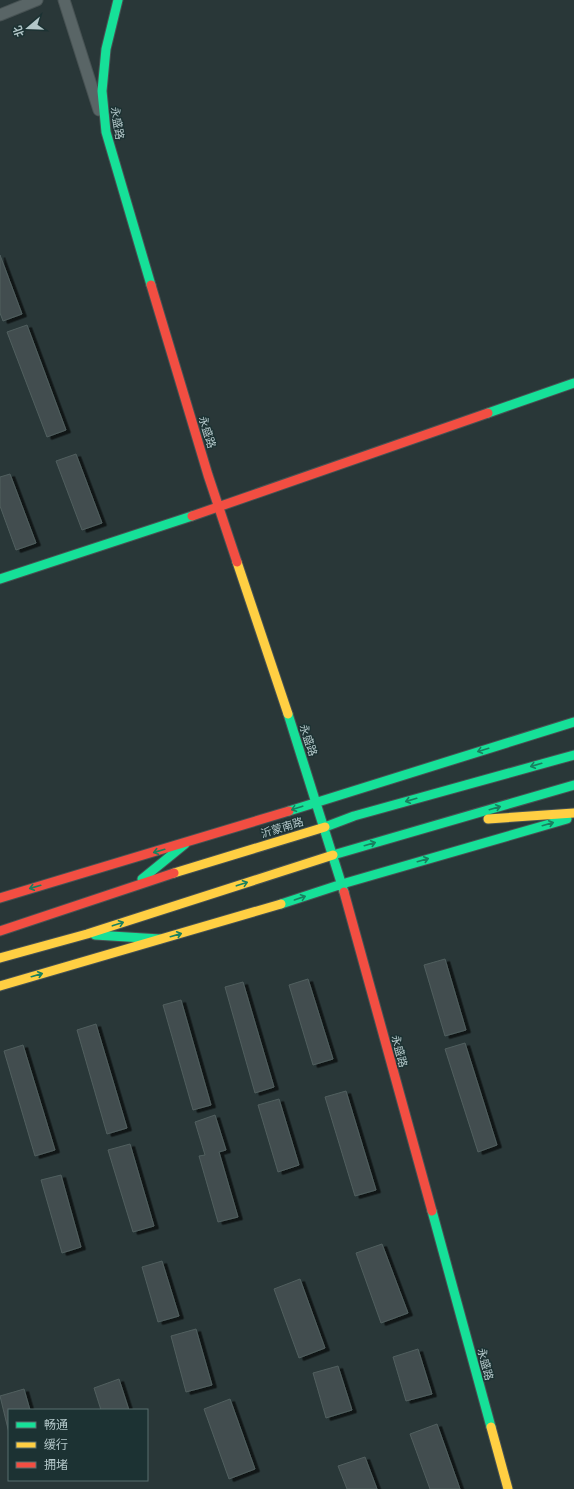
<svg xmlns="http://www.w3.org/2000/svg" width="574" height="1489" viewBox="0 0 574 1489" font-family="Barlow,'Noto Sans SC',sans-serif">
<defs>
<filter id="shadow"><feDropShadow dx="4.5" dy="2.5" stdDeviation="0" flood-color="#0009"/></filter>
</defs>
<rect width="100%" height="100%" fill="#293738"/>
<path fill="#424e4f" stroke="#515f5f" filter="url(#shadow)" d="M0 255 22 314 3 321 0 313Z
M27 325 66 430 47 437 7 332Z
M76 454 102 523 82 530 56 461Z
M10 474 36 543 16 550 0 506V477Z
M445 959 466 1030 445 1036 424 965Z
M308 979 333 1059 313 1065 289 985Z
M243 982 274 1087 255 1093 225 987Z
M181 1000 211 1105 193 1110 163 1005Z
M96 1024 127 1128 107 1134 77 1030Z
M465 1043 497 1145 478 1152 445 1049Z
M23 1045 55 1150 35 1156 4 1051Z
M346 1091 376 1190 355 1196 325 1097Z
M279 1099 299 1165 278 1172 258 1105Z
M215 1115 226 1150 219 1152 238 1217 218 1222 199 1156 205 1155 195 1122Z
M130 1144 154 1226 133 1232 108 1150Z
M61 1175 81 1247 62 1253 41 1180Z
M382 1244 408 1313 381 1323 356 1253Z
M162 1261 179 1316 158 1322 142 1267Z
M300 1279 325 1348 299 1358 274 1289Z
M196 1329 212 1385 186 1392 171 1336Z
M418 1349 432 1394 406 1401 393 1357Z
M338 1366 352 1410 326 1418 313 1373Z
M119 1379 129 1410H101L94 1388Z
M24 1389 30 1410H9V1433L0 1396Z
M230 1399 255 1469 229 1479 204 1409Z
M437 1424 460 1489H430L410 1434Z
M365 1457 377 1489H347L338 1466Z"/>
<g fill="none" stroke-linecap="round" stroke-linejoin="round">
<g stroke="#475253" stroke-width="13">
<path id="street" d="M64 0 99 110
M0 15 37 0"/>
</g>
<g stroke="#475253" stroke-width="11">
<path id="fast" d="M118 0 106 49 102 91 106 132 151 285
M488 413 574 383
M0 579 192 516
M288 714 344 892
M289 811 574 722
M325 827 354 816 574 755
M333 855 574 785
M142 879 185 844
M281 904 342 884 567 819
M95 935 160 939
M432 1211 491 1427"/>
</g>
<g stroke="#475253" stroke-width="11">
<path id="slow" d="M237 562 288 714
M488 819 574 813
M174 873 325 827
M0 958 87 934 333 855
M0 986 281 904
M491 1427 508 1489"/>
</g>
<g stroke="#475253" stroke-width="11">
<path id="jam" d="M151 285 208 475 237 562
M192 516 488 413
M344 892 432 1211
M0 898 289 811
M0 931 174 873"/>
</g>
<use href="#street" stroke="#596566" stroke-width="11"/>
<use href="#fast" stroke="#16e098" stroke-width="9"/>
<use href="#slow" stroke="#ffcf43" stroke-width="9"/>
<use href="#jam" stroke="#f24e42" stroke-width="9"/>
</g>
<defs><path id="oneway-shaft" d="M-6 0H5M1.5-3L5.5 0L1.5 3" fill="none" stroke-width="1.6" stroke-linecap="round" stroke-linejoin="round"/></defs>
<g stroke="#198060">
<use href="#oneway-shaft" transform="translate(483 750) rotate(163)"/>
<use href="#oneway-shaft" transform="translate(536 765) rotate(164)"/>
<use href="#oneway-shaft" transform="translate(411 800) rotate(164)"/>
<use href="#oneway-shaft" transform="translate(297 808) rotate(162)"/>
<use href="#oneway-shaft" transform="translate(495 808) rotate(-16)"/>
<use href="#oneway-shaft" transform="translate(548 824) rotate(-16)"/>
<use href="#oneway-shaft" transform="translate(370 844) rotate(-16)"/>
<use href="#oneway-shaft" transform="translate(159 851) rotate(164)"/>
<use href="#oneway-shaft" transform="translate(423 860) rotate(-16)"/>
<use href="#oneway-shaft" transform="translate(242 884) rotate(-18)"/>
<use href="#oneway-shaft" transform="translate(35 887) rotate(164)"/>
<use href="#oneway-shaft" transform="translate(300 898) rotate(-19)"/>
<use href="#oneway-shaft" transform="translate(118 924) rotate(-18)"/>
<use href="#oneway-shaft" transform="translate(176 935) rotate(-16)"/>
<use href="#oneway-shaft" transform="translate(37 975) rotate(-16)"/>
</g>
<g text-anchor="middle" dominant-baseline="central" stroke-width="3" stroke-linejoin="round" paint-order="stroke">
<g font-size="11" fill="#b3c7c9" stroke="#1c3233">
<text transform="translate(118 123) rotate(81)">永盛路</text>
<text transform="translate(208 432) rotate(73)">永盛路</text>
<text transform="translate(309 740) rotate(72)">永盛路</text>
<text transform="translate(282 827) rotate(-17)">沂蒙南路</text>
<text transform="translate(400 1051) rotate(75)">永盛路</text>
<text transform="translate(486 1364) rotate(75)">永盛路</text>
</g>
</g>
<rect x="8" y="1409" width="140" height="72" fill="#1c3233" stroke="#586e6f"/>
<rect x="16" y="1422" width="20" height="6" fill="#16e098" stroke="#586e6f"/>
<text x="44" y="1429" font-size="12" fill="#b3c7c9">畅通</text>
<rect x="16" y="1442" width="20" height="6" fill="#ffcf43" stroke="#586e6f"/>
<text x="44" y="1449" font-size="12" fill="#b3c7c9">缓行</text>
<rect x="16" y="1462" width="20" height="6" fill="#f24e42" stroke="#586e6f"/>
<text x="44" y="1469" font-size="12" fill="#b3c7c9">拥堵</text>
<g transform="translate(28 28) rotate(251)" stroke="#1c3233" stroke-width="3" paint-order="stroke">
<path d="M0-3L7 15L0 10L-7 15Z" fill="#b3c7c9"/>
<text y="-6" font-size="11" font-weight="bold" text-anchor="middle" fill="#b3c7c9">北</text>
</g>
</svg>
